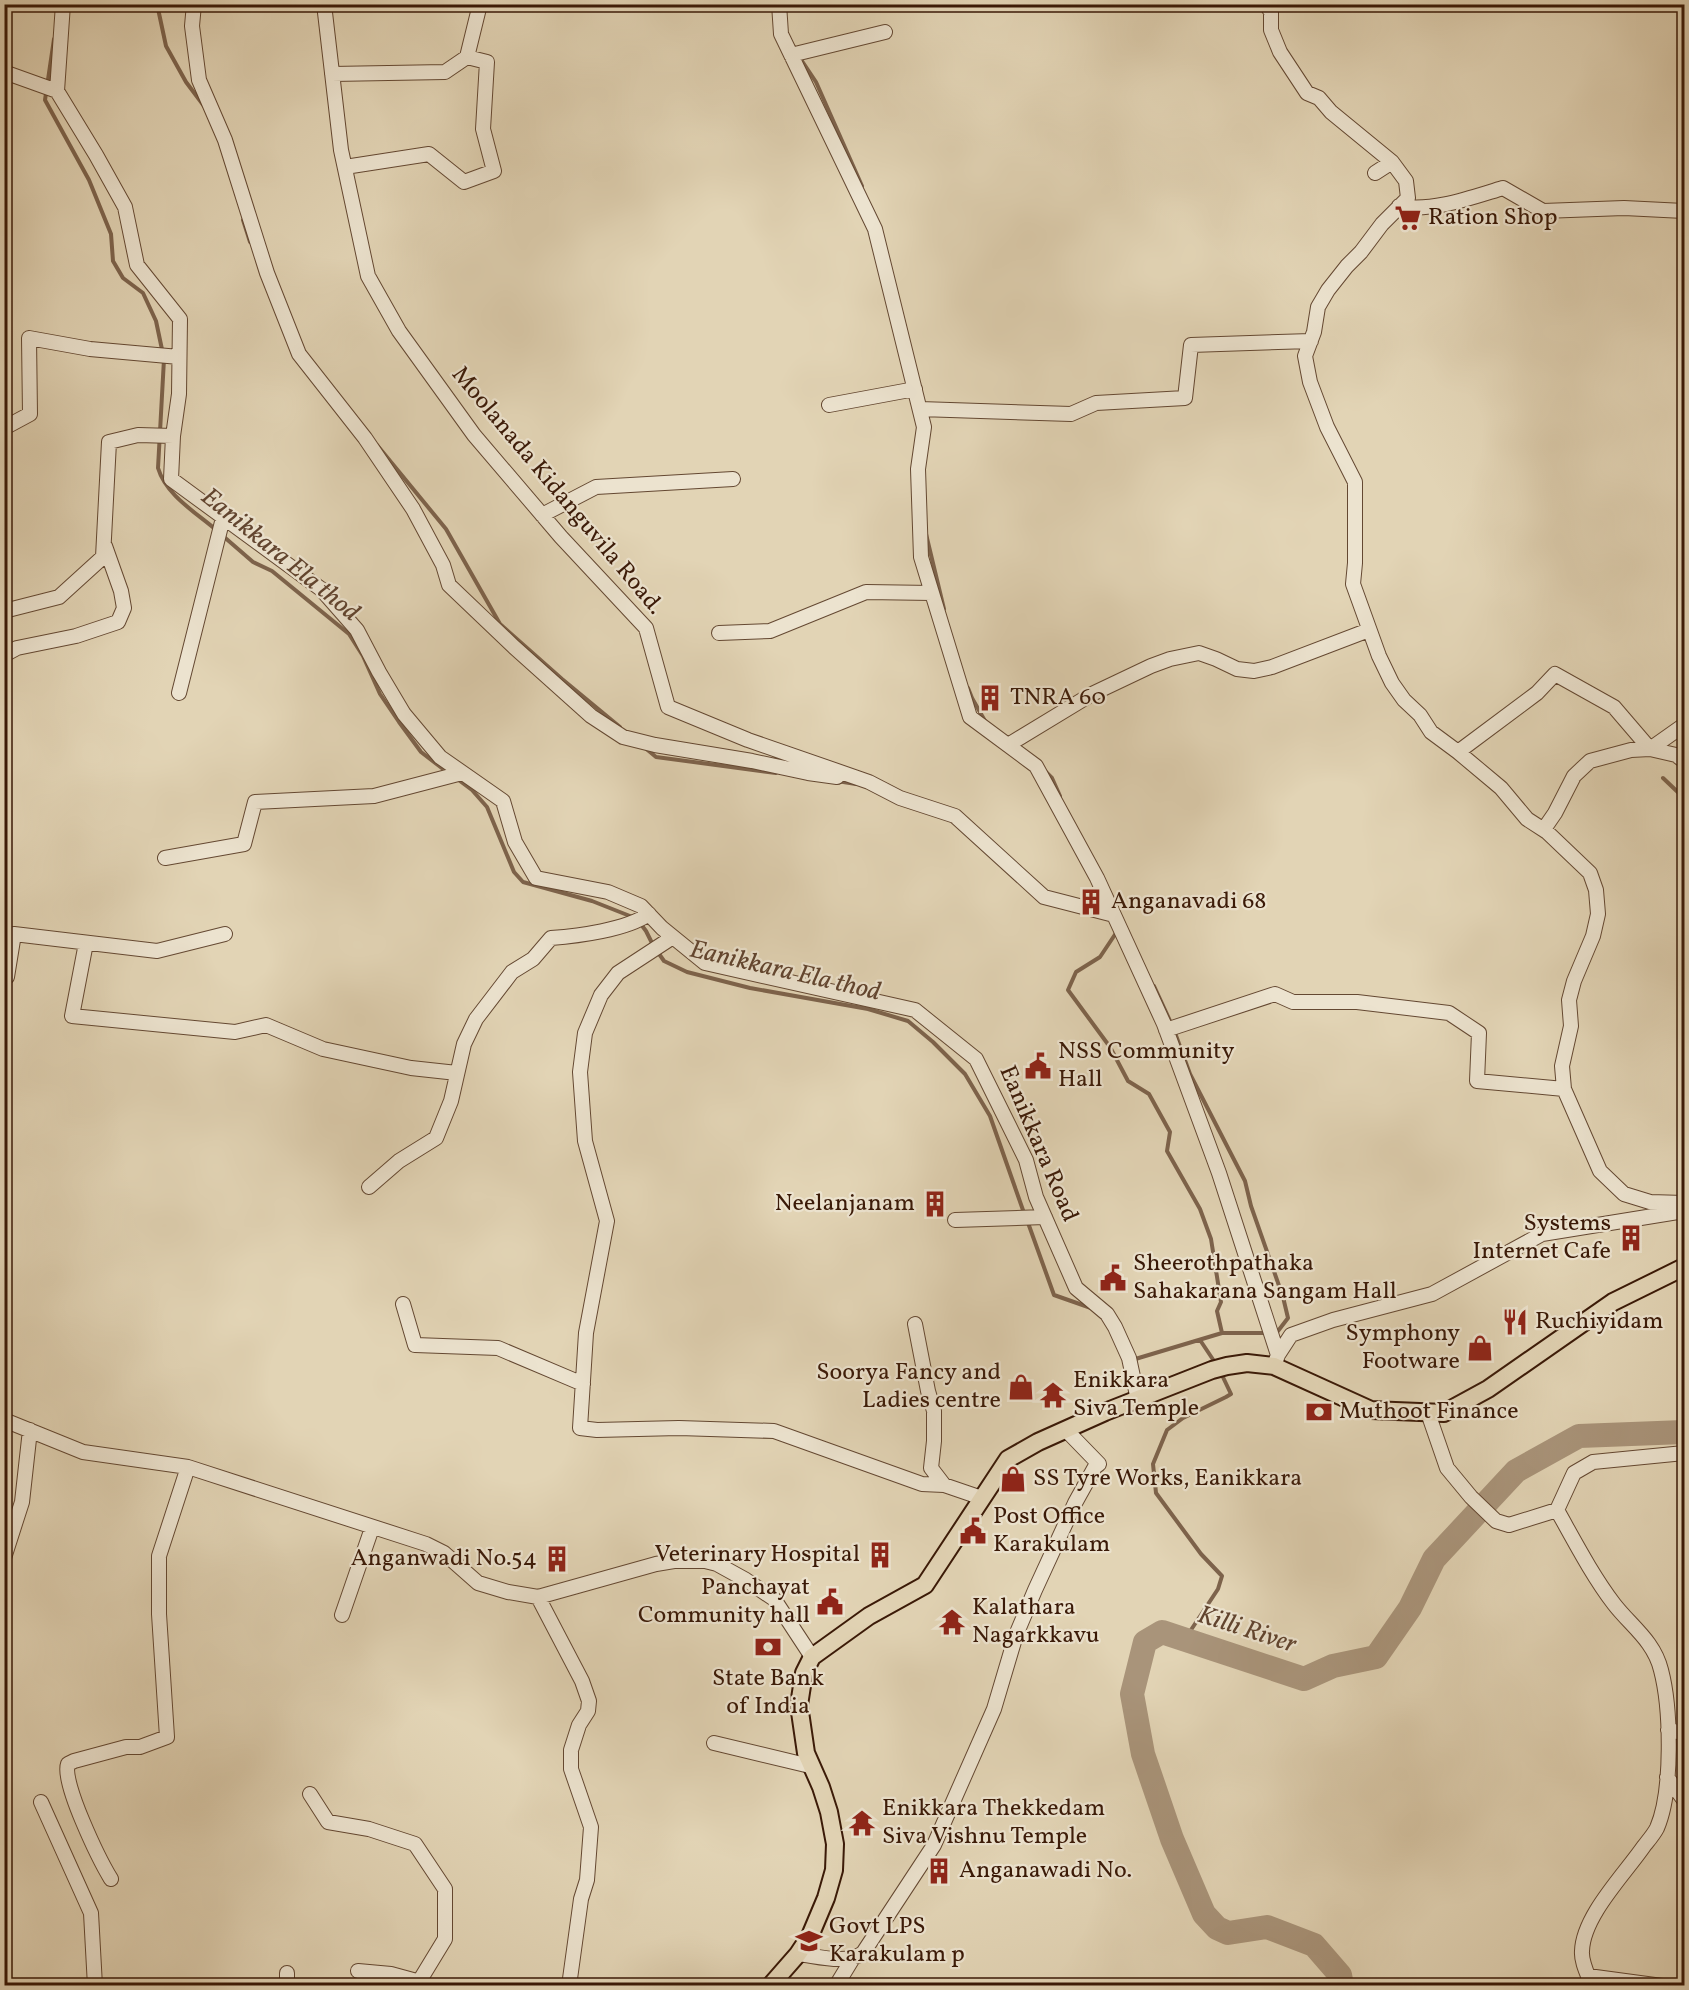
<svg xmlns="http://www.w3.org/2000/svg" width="1689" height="1990" viewBox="0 0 1689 1990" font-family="Vollkorn,serif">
<rect width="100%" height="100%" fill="#e2d4b5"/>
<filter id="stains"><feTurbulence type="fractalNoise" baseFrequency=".00333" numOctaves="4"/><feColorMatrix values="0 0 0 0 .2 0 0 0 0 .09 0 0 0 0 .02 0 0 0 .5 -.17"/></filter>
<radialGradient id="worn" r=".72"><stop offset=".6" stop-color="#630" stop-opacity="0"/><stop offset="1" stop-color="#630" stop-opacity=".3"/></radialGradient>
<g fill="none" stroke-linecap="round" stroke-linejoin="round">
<path stroke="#7d634c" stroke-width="4" d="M157 4 166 46 186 82 204 106
M54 39 45 100 89 180 111 234 113 261 123 278 143 293 156 321 164 359 158 468C166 495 195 512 215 529
M798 55 816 82 862 186
M243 220 250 242
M377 445 446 529 500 624 562 679 620 727
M926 534 944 609
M223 536 253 562 272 571 349 634 363 656 380 694 399 722 421 752 447 772
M968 688 972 698 985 721
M644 747 656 757 776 773
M1046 772 1052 778 1060 796
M456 778 472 790 487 807 514 872 523 882 592 901 635 918
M1663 778 1684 798
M837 781 856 784
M640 923 646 931 653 945
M1116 929V933L1100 957 1076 972 1068 990 1110 1047 1128 1081 1149 1094 1170 1132 1167 1151 1200 1209 1211 1239 1221 1302 1217 1311 1222 1333 1132 1360
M657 951 664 961 687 972 750 988 868 1009 908 1021 933 1042 965 1074 990 1116 1024 1213
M1154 986 1171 1023
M1174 1030 1190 1074 1245 1181 1251 1206 1283 1297 1288 1318 1278 1331 1274 1332
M1027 1220 1054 1295 1091 1308
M1222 1333H1266
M1200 1340 1216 1364
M1185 1639 1218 1589 1222 1576 1201 1554 1156 1493 1153 1464 1167 1430 1183 1418 1226 1397 1231 1394 1221 1373"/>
<path stroke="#a9947a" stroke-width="24" d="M1342 1986 1340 1975 1314 1945 1267 1927 1228 1933 1217 1928 1204 1914 1172 1839 1143 1754 1132 1694 1145 1642 1162 1632 1304 1679 1333 1666 1376 1657 1410 1608 1434 1559 1516 1471 1579 1436 1684 1432"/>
<g stroke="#644832" stroke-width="16">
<path id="minor" d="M194 4 192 26 199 80 225 140 267 273 299 354 365 438 413 509 443 565 449 585 514 647 591 716 623 737 655 745 752 761 808 773 837 777
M324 4 341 150 368 276 399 331 474 435 561 537 646 628 668 707 748 740 869 782 900 798 955 816 1044 897 1114 915
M779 4 781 34 875 229 924 427 918 469 921 557 970 717 1036 766 1097 878 1164 1024 1219 1173 1278 1355 1274 1366
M1266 4 1271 12V30L1280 52 1307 93 1319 98 1331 112 1392 162 1406 181 1408 198 1382 224 1361 252 1347 266 1328 290 1318 307 1314 332 1305 356 1310 382 1327 427 1355 482V563L1353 584 1379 656 1392 683 1404 700 1420 715 1431 732 1458 752 1501 788 1527 819 1547 832 1590 873 1596 890 1598 914 1593 936 1574 981 1569 1000 1571 1026 1562 1066 1564 1089 1600 1171 1624 1194 1650 1202 1684 1203
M791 55 885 32
M4 72 57 91 96 155 125 207 137 265 180 319 179 394 173 436 171 479 321 589 357 630 379 672 404 714 440 757 503 801 515 842 536 878 608 892 641 906 662 928 705 963 915 1010 976 1059 1026 1160 1036 1197 1076 1288 1107 1314 1115 1327 1129 1358 1138 1400
M332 74 445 72 467 57 480 4
M57 91 63 4
M345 167 429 154 464 182 494 171 483 129 487 62 467 57
M1375 173 1392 162
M1399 206C1433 212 1470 198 1503 188L1543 211 1624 208 1684 211
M829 405 915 389
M920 409 1071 414 1096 403 1185 398 1191 345 1311 341
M4 428 30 414 29 338 90 349 179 357
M542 515 596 487 733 479
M4 611 59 597 103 557 109 442 138 435 173 436
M719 633 770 631 866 592 932 593
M4 655 17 648 76 636 118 622 124 608 121 591 105 546
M179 693 223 518
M1008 745 1092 694 1151 666 1170 659 1199 653 1216 659 1237 669 1254 671 1272 667 1369 630
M1458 752 1537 693 1555 674 1614 707 1650 749 1684 725
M1544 829 1555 813 1574 776 1590 761 1631 750 1650 749 1676 755 1684 761
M165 858 244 844 255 802 374 796 462 773
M673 937 618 973 601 995 585 1033 580 1072 585 1141 607 1221 586 1333 580 1428 597 1430 679 1428 774 1431 922 1484 944 1485
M86 943 72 1016 235 1032 266 1025 323 1049 411 1068 457 1073
M4 977H7L14 934 157 951 225 934
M1166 1030 1275 994 1293 1002H1357L1449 1013 1479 1033 1477 1081 1564 1089
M369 1187 399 1161 436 1138 451 1101 464 1044 476 1019 512 972 533 959 551 938C578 936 626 930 649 914
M955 1220 1045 1217
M403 1304 415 1345 498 1348 583 1384
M915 1324 928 1391 934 1411V1441L931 1468 944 1485 982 1498
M1278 1355 1291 1335 1333 1320 1432 1294 1542 1234 1684 1211
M1428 1413 1447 1468 1471 1497 1496 1521 1509 1525 1557 1510C1575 1542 1592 1575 1614 1604 1631 1626 1654 1641 1661 1670 1671 1708 1673 1791 1657 1828 1654 1834 1648 1841 1644 1846 1624 1875 1583 1916 1582 1951 1581 1962 1588 1975 1592 1986
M4 1420 83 1452 188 1467 426 1544 444 1553 478 1583 508 1592 538 1597 656 1564 674 1561H705L717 1564 746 1580 774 1599 812 1657
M1557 1510 1574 1473 1593 1462 1684 1453
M4 1558 22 1502 30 1430
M538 1597 582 1681 589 1701 588 1711 579 1725 571 1750V1769L591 1827 587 1880 581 1899 569 1986
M342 1615 372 1528
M1668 1730 1684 1733
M714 1743 810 1766
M1667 1777 1684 1800
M310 1794 328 1822 369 1829 415 1844 445 1889V1939L417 1985
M41 1802 91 1913 95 1986
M111 1879C100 1861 61 1782 68 1764L74 1761 126 1747H140L167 1737 159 1614V1556L188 1467
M798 1954C817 1956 846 1965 863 1953L934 1845 994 1709 1016 1635 1035 1590 1075 1503 1095 1467 1099 1464 1066 1430
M358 1971 391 1974 413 1980 416 1986
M1588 1976 1662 1986
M287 1986V1973
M836 1986 853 1958"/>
</g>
<g stroke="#3a1907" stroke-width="20">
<path id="major" d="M770 1986 798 1954 810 1936 826 1898 834 1870 835 1844 829 1812 821 1787 806 1753 799 1705 804 1673 812 1657 869 1616 925 1585 1008 1459 1038 1442 1105 1412 1212 1370 1227 1366 1247 1363 1274 1366 1371 1410 1444 1413 1488 1389 1613 1302 1684 1267"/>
</g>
<use href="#minor" stroke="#ece3cf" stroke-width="14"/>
<use href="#major" stroke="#e2d4b5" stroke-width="16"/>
</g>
<defs>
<g id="supermarket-bare" transform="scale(2.07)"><path d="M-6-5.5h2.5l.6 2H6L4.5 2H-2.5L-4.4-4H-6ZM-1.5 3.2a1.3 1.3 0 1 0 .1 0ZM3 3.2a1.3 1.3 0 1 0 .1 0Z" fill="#8f2418" stroke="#ece3cf" stroke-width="2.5" paint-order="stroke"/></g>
<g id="building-bare" transform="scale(2.07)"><path d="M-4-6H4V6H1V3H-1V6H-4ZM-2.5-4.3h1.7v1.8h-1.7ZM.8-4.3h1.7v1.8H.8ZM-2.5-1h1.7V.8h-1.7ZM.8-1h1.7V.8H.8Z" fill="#8f2418" stroke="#ece3cf" stroke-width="2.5" paint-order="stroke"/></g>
<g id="civic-bare" transform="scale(2.07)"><path d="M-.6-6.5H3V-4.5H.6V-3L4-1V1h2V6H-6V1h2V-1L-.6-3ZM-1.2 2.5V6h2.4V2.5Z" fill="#8f2418" stroke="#ece3cf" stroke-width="2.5" paint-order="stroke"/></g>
<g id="restaurant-bare" transform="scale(2.07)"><path d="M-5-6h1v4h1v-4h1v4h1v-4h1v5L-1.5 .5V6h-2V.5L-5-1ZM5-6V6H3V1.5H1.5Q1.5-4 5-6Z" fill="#8f2418" stroke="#ece3cf" stroke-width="2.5" paint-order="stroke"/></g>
<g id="shop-bare" transform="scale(2.07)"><path d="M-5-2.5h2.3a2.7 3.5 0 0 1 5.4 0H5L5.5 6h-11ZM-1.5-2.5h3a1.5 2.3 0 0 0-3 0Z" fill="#8f2418" stroke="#ece3cf" stroke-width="2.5" paint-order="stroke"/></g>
<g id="temple-bare" transform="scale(2.07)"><path d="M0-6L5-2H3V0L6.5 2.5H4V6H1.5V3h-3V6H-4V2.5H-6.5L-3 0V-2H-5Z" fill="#8f2418" stroke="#ece3cf" stroke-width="2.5" paint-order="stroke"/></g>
<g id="bank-bare" transform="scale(2.07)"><path d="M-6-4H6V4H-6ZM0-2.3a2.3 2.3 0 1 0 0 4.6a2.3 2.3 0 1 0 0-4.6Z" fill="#8f2418" stroke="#ece3cf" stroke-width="2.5" paint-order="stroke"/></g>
<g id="school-bare" transform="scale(2.07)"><path d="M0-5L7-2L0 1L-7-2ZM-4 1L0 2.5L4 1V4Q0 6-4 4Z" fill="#8f2418" stroke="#ece3cf" stroke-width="2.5" paint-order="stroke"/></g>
</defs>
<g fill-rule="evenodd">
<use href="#supermarket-bare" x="1408" y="218"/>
<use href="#building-bare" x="990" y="698"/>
<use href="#building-bare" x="1091" y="902"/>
<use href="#civic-bare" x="1038" y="1066"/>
<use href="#building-bare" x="935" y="1204"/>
<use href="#building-bare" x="1631" y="1238"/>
<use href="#civic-bare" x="1113" y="1278"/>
<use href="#restaurant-bare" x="1515" y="1322"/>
<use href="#shop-bare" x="1480" y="1348"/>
<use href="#shop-bare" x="1021" y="1387"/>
<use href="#temple-bare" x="1053" y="1395"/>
<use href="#bank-bare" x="1319" y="1412"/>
<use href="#shop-bare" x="1013" y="1479"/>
<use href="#civic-bare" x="973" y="1531"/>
<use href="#building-bare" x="880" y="1555"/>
<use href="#building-bare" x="557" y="1559"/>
<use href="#civic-bare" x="830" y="1602"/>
<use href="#temple-bare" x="952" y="1622"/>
<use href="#bank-bare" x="768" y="1647"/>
<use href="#temple-bare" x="862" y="1823"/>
<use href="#building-bare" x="939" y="1871"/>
<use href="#school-bare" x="809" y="1941"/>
</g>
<g text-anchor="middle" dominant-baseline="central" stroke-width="4.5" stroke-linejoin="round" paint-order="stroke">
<g font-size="24" fill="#3a1907" stroke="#ece3cf" text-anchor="start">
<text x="1428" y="218">Ration Shop</text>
<text x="1010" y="698">TNRA 60</text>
<text x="1111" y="902">Anganavadi 68</text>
<text x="1058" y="1052">NSS Community<tspan x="1058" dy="28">Hall</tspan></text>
<text x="915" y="1204" text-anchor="end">Neelanjanam</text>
<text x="1611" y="1224" text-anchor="end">Systems<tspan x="1611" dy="28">Internet Cafe</tspan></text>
<text x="1133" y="1264">Sheerothpathaka<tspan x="1133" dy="28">Sahakarana Sangam Hall</tspan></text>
<text x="1535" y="1322">Ruchiyidam</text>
<text x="1460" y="1334" text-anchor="end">Symphony<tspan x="1460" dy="28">Footware</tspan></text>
<text x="1001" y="1373" text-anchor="end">Soorya Fancy and<tspan x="1001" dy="28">Ladies centre</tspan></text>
<text x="1073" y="1381">Enikkara<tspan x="1073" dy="28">Siva Temple</tspan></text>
<text x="1339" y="1412">Muthoot Finance</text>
<text x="1033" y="1479">SS Tyre Works, Eanikkara</text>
<text x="993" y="1517">Post Office<tspan x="993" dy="28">Karakulam</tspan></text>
<text x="860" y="1555" text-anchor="end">Veterinary Hospital</text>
<text x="537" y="1559" text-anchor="end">Anganwadi No.54</text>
<text x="810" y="1588" text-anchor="end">Panchayat<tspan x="810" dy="28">Community hall</tspan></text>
<text x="972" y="1608">Kalathara<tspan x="972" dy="28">Nagarkkavu</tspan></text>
<text x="768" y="1679" text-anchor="middle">State Bank<tspan x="768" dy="28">of India</tspan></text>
<text x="882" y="1809">Enikkara Thekkedam<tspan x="882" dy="28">Siva Vishnu Temple</tspan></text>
<text x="959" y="1871">Anganawadi No.</text>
<text x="829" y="1927">Govt LPS<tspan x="829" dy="28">Karakulam p</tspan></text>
</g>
<g font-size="24" fill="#3a1907" stroke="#ece3cf">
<text transform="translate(557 491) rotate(50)">Moolanada Kidanguvila Road.</text>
<text transform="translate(1038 1144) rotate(67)">Eanikkara Road</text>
</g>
<g font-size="26" font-style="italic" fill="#61442f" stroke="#ece3cf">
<text transform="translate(280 555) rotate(39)">Eanikkara Ela thod</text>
<text transform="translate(785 971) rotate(13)">Eanikkara Ela thod</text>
<text transform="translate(1247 1630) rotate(18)">Killi River</text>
</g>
</g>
<rect width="1689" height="1990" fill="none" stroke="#e2d4b5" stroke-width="24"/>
<rect x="6" y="6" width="1677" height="1978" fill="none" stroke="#3a1907" stroke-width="3"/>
<rect x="12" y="12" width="1665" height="1966" fill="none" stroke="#3a1907" stroke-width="1.5"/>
<rect width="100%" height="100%" filter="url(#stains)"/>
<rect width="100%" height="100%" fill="url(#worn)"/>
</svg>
